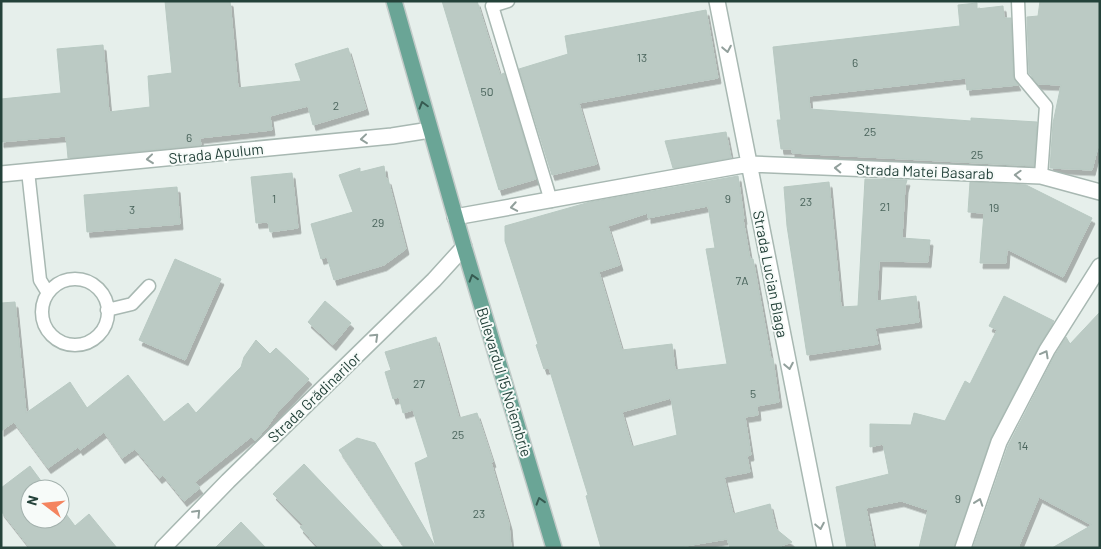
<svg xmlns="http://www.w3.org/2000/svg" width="1101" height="549" viewBox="0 0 1101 549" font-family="Barlow,sans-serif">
<defs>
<filter id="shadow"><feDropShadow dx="3" dy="5.5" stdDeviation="0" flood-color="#0004"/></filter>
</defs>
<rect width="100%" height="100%" fill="#e6efeb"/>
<path fill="#bbcac4" stroke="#b8c9c2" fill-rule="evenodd" filter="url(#shadow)" d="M165 1H230L238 88 301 81 295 64 348 48 366 109 313 125 308 106 270 116 272 130 200 138 201 145 68 158 66 136 1 142V99L61 93 57 49 103 45 109 112 150 107 148 76 172 73Z
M442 1H477L500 75 504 73 536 179 499 190Z
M1040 1H1100V139L1092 170 1050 168 1053 123 1061 85 1038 84 1029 73 1027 17 1038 16Z
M977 3V9L1003 6 1004 18H1011L1013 76 1018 85 967 90 966 78 809 96 810 109 971 121V118L1037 122 1034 166 792 153V149H781L777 120H781L773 47 960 26 958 5Z
M706 10 718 78 579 103 597 164 552 175 519 69 568 54 565 36Z
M726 132 731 158 673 168 665 141Z
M384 166 386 180 388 179 406 249 384 265 334 280 327 257 321 259 311 224 353 212 339 175 360 168V172Z
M292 173 298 228 270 232 268 222 256 223 251 177Z
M738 176 744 219H743L750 259H753L771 359H773L779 402 757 406 758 415 745 417 751 455 747 456 750 472 724 477 733 514 770 504 776 529 792 542 775 548H730L727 539 674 548H601L586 496 588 495 549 368 544 369 536 345 538 344 505 241V226L590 202ZM708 206 715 248 706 249 727 364 675 370 672 344 622 350 599 272 620 265 608 226 648 213V218ZM671 398 677 435 632 447 622 412Z
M865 179 907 180 905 187 902 238 930 240 928 262 879 261 877 301 916 296 919 322 875 328 878 344 807 355 787 226 784 187 829 182 841 307 858 306Z
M970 182 1026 185 1092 218 1063 277 1007 249 1006 263H980L984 213 968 212Z
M177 187 180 224 87 232 84 195Z
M175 259 221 279 185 360 139 340Z
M1004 296 1054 321 1039 346 991 438 954 548H919L928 510 901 501 866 508 874 548H847L836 487 889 474 883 444 870 447V424L911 425 914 413 945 421 965 381 970 384 997 330 989 326Z
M325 301 351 323 333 345 308 322Z
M15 302 26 413 70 382 87 408 128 375 164 422 188 403 196 413 241 367 244 357 256 340 270 354 276 348 309 379 277 413 268 426 255 441 251 437 195 482 200 488 184 501 163 475 159 478 135 449 122 458 104 432 80 450 78 447 48 468 14 422 1 431V303Z
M1100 312V548H1052L1092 525 1039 497 1018 548H973L1008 446 1055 355 1066 337 1070 344Z
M436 337 459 418 477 413 493 462H491L509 524 511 548H405L339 450 357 438 375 443 436 548 415 463 428 457 413 410 403 413 399 397 393 399 385 372 391 370 385 352Z
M304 464 384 548H319L300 527 303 525 273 494Z
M30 466 47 489H30V519H60V506L75 526 89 514 117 548H30L1 511V488Z
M241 522 266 548H215Z"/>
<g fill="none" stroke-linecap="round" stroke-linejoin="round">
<g stroke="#a8b8b2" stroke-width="15">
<path id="lane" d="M508 1 492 6 551 201
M1018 1 1021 76 1046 106 1041 176
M28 171 40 280 48 293
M42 312a33 33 0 1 1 66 0a33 33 0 1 1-66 0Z
M107 310 132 304 149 286"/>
</g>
<g stroke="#a8b8b2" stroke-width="18">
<path id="street" d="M717 1 825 548
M1 174 392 136 430 130
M455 217 749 164 1041 176 1100 192
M163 548 228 481 434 280 464 247
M963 548 999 442 1047 350 1100 266"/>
</g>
<g stroke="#c2cac8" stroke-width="18">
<path id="primary" d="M394 1 464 247 554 548"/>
</g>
<use href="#lane" stroke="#fff" stroke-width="12"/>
<use href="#street" stroke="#fff" stroke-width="15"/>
<use href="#primary" stroke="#6aa596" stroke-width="15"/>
</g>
<defs><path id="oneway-chevron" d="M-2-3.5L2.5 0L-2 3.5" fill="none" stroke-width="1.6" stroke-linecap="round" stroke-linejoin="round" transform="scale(1.25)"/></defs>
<g stroke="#92a09c">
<use href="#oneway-chevron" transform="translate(727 49) rotate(79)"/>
<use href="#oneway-chevron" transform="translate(364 139) rotate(174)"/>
<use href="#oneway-chevron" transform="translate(150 159) rotate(174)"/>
<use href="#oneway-chevron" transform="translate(838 168) rotate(-178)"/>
<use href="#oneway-chevron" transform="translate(1018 175) rotate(-178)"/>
<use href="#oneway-chevron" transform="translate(514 207) rotate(170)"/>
<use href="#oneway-chevron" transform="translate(375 337) rotate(-44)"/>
<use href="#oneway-chevron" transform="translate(1045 354) rotate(-61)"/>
<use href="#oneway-chevron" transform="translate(789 366) rotate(79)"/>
<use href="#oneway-chevron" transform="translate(979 502) rotate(-71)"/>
<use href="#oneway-chevron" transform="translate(197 513) rotate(-46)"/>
<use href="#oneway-chevron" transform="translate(820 526) rotate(79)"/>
</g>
<g stroke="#365b51">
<use href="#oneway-chevron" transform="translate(423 105) rotate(-106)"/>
<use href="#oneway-chevron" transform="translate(473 278) rotate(-107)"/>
<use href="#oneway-chevron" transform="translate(540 501) rotate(-107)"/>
</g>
<g text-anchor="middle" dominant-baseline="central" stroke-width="4" stroke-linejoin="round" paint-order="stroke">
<g font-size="12" fill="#4a645c">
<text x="642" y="57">13</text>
<text x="855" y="62">6</text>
<text x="487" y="91">50</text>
<text x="336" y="105">2</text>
<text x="870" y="131">25</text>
<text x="189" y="137">6</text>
<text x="977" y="154">25</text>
<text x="274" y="198">1</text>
<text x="728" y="198">9</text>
<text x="806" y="201">23</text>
<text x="885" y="206">21</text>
<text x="994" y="207">19</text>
<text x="132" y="209">3</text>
<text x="378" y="222">29</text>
<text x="742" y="280">7A</text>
<text x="419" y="383">27</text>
<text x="753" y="393">5</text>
<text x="458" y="434">25</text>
<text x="1023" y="445">14</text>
<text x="958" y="498">9</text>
<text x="479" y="513">23</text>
</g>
<g font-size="15" fill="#24423a" stroke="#f7fbf9">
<text transform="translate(216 153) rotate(-6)">Strada Apulum</text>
<text transform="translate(925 171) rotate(2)">Strada Matei Basarab</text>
<text transform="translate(771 274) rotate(79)">Strada Lucian Blaga</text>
<text transform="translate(505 382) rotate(73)">Bulevardul 15 Noiembrie</text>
<text transform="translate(314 397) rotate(-44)">Strada Grădinarilor</text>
</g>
</g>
<rect width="1101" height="549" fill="none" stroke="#24423a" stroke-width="5"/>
<g transform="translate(45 504) rotate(286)"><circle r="24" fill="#f7fbf9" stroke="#a3b1ad"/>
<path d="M0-4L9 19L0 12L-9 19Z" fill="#f4845f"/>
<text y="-8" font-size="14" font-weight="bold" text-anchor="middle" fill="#24423a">N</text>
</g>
</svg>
